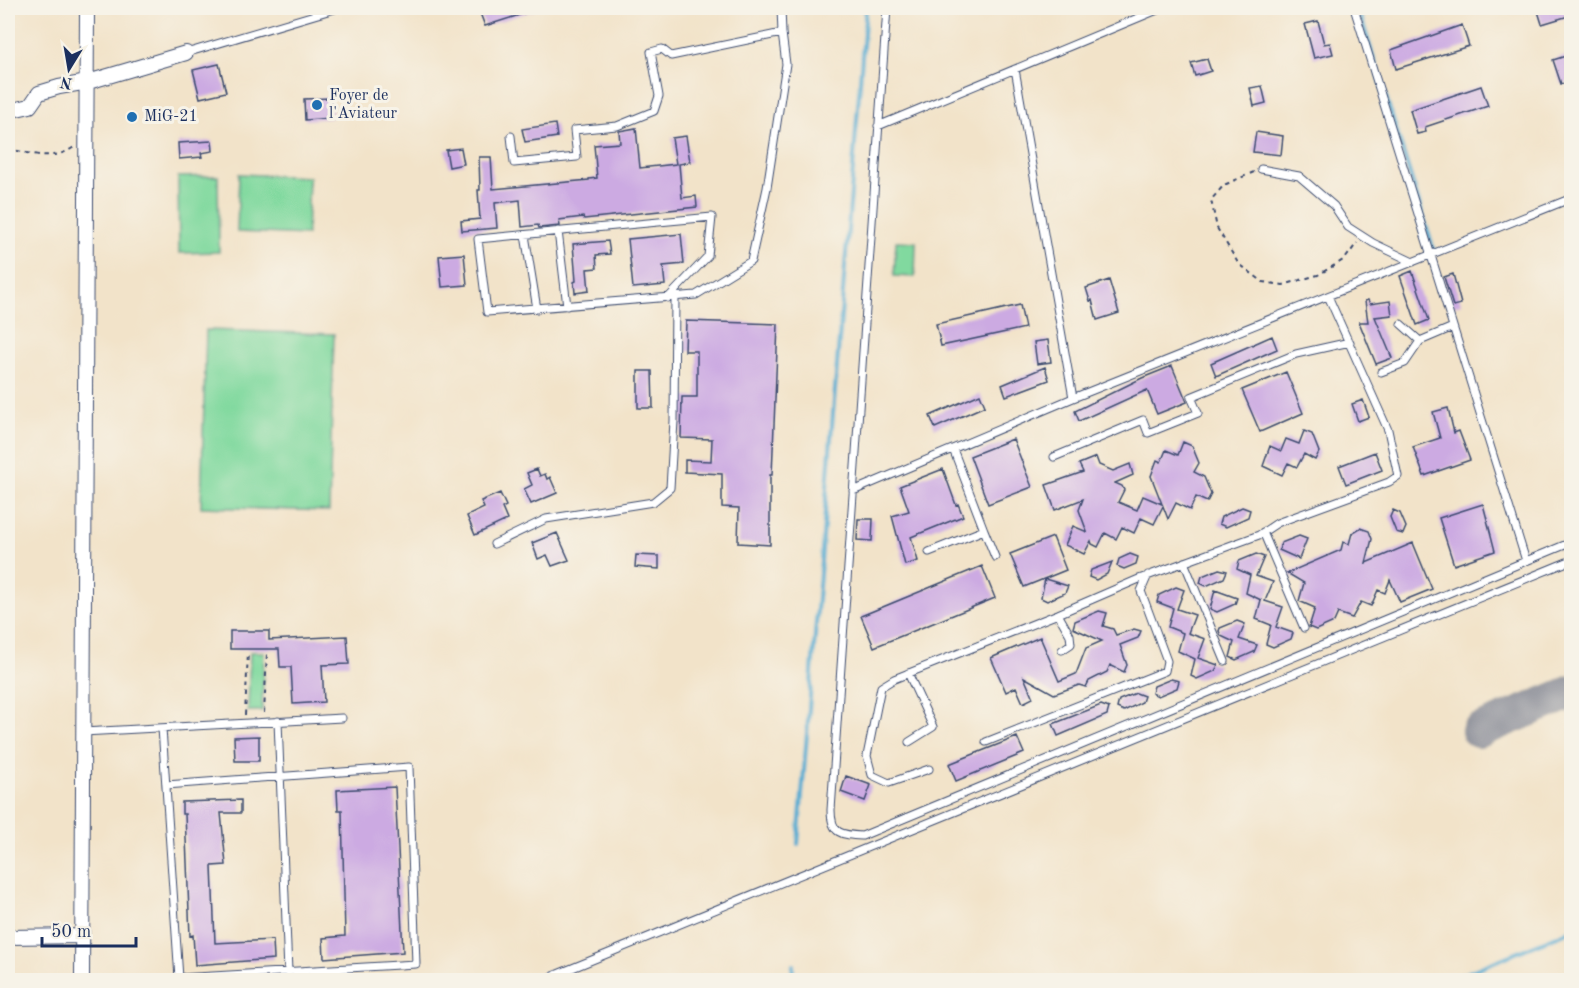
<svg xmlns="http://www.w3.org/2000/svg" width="1579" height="988" viewBox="0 0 1579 988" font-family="'Old Standard TT',serif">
<rect width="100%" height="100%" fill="#f7f3e8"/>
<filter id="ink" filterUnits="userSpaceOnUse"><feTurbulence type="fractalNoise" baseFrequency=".0167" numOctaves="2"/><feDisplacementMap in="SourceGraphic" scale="12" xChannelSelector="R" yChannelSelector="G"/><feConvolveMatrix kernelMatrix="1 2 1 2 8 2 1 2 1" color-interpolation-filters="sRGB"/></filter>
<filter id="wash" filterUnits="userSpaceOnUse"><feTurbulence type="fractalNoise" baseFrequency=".008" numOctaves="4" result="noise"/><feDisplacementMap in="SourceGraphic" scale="24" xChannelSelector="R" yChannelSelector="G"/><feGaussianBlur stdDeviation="1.35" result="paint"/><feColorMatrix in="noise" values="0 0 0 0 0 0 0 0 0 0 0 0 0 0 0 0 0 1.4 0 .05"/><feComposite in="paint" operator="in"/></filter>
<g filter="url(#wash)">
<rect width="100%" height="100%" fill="#f2e3c9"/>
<path fill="#81d99f" stroke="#4e847e" stroke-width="1.5" d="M239 174 309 177 307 235 237 232Z
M218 176 219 252 179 253 178 177Z
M896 241 916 242 915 277 894 276Z
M206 330 334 334 329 511 201 507Z
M250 652H264L262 711H248Z"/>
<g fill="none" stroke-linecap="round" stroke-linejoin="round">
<path stroke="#55acd2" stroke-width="4" d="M1358 8 1434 251
M798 844 866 8
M792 980 793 965
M1449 980 1572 930"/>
<path stroke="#868994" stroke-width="34" d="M1478 731 1572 692"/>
</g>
<g id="blocks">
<path fill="#ccaae2" d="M478 8H535V10L485 26Z
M1537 8H1572V15L1542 24Z
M1318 21 1324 44 1330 43 1333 54 1314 58 1305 24Z
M1462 25 1469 46 1396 69 1391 50Z
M1572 54V81L1561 84 1553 60Z
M1207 59 1211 71 1195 76 1191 63Z
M219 64 226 92 200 98 193 70Z
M1262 86 1266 103 1254 106 1250 88Z
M1481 86 1488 106 1425 127 1426 132 1417 134 1410 110Z
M331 98 332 118 305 120 304 99Z
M555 124 557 137 525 142 522 129Z
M636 128 640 168 676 164 672 138 686 136 690 162 679 164 682 198 696 196 697 207 584 219 583 217 559 220 560 226 539 228 538 225 522 227 520 200 495 203 497 228 462 231 461 221 480 219 478 190H480L479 157H491L493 189 589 180V179L597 178 594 145 620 143 619 131Z
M1256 132 1283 136 1281 155 1253 152Z
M212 141 213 151 201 153 202 157 179 159 178 143Z
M461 148 464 164 449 167 446 150Z
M681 234 684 264 663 266 665 285 633 288 628 239Z
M608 241 610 254 596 255 597 268 587 269 589 291 575 293 574 282 576 281 573 244Z
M464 254 467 285 442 287 439 256Z
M1412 271 1429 320 1417 325 1400 276Z
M1453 274 1461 304 1453 306 1444 277Z
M1109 280 1119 313 1097 320 1092 300 1090 301 1086 288Z
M1368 300 1370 304 1390 301 1392 315 1375 317 1392 358 1376 364 1359 322H1368L1365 301Z
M1020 305 1025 328 941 346 936 324Z
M686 321 778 324 772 475H770V545L738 543 739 508 722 507V474L685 472V460L711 461 712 439 681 438 682 397H697V351H685Z
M1272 336 1277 349 1216 376 1211 363Z
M1048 340 1051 362 1037 364 1034 342Z
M1172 366 1187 402 1157 414 1147 390 1079 421 1075 411 1142 378Z
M1045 367 1049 380 1006 396 1002 385Z
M638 371H652L653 408H638Z
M1286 372 1303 413 1260 432 1242 390Z
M980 394 985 406 935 428 930 416Z
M1363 400 1369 417 1358 421 1352 404Z
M1448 408 1454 433 1459 431 1470 460 1424 476 1413 447 1440 438 1433 412Z
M1304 431 1312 434 1319 452 1315 460 1304 454 1297 467 1288 463 1282 475 1263 466 1270 446 1281 451 1286 439 1299 444Z
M1013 439 1032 487 988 504 970 456Z
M1183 442 1192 446 1199 463 1194 472 1204 477 1211 494 1207 502 1196 497 1190 510 1176 503 1168 519 1163 506 1154 524 1141 518 1134 533 1122 527 1116 539 1105 533 1098 547 1092 544 1091 541 1084 554 1065 545 1073 526 1087 532 1079 510 1083 499 1055 510 1046 485 1083 472 1079 464 1096 457 1099 465 1113 471 1130 464 1133 475 1115 483 1122 486 1124 490 1118 502 1137 510 1143 496 1162 504 1151 476 1157 460 1161 462 1166 450 1178 455Z
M1375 452 1382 470 1346 484 1339 466Z
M537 469 540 476 545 474 547 479 550 477 557 493 531 504 524 489 532 485 527 473Z
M943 469 956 505 958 504 963 516 911 537 918 561 905 565 892 516 909 511 900 486Z
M500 493 506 506 502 508 507 520 475 535 467 516 484 508 481 501Z
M1483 504 1495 551 1454 565 1439 518Z
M1242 507 1250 510 1248 517 1226 527 1219 524 1221 517Z
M1393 510 1400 513 1406 527 1403 534 1396 532 1390 517Z
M858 519H873L872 541 857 540Z
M1360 528 1369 531 1372 539 1366 563 1413 543 1432 589 1400 602 1390 580 1385 593 1378 590 1371 606 1361 602 1352 618 1338 613 1334 622 1316 630 1309 627 1315 608 1299 601 1304 583 1287 573 1341 550 1343 542 1349 544 1352 533Z
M557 533 569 560 552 566 547 555 538 559 532 543Z
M1299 536 1307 539 1299 559 1279 550 1281 543Z
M1053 537 1066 570 1024 587 1010 554Z
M1130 554 1138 557 1136 564 1124 569 1117 566 1119 559Z
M1256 554 1264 557 1256 576 1273 582 1265 601 1283 607 1276 627 1293 633 1291 639 1273 647 1266 644 1271 625 1256 619 1261 600 1246 593 1250 575 1237 569 1239 561Z
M636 555 659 556V569L635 567Z
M1112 562 1107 574 1096 580 1089 577 1091 570Z
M982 566 995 598 874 647 861 616Z
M1219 569 1227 571 1224 578 1206 586 1200 583 1202 576Z
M1045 579 1068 586 1065 593 1047 601 1041 598Z
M1176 587 1184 590 1177 609 1195 615 1188 633 1205 639 1198 658 1218 665 1215 671 1197 679 1191 676 1195 659 1178 651 1183 633 1168 627 1173 608 1157 602 1159 595Z
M1215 590 1237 598 1235 604 1217 612 1210 609Z
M1099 611 1107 613 1103 626 1113 629 1116 635 1134 629 1141 631 1138 638 1120 645 1127 665 1124 672 1110 665 1107 672 1089 681 1086 687 1079 685 1054 694 1024 677 1033 698 1023 703 1016 687 1006 692 991 658 1040 637 1059 681 1076 674 1086 648 1102 641 1073 628 1075 621Z
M1237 621 1245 624 1239 639 1257 645 1254 652 1236 660 1230 657 1234 642 1221 636 1219 631 1220 628Z
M230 631H269V640L347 636 349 664 322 665 324 702 293 704 291 667H280L279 649H230Z
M1171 679 1179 681 1177 688 1158 696 1152 693 1154 686Z
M1136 693 1144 696 1142 702 1124 711 1117 708 1119 700Z
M1101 705 1109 708 1107 715 1058 736 1053 724Z
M259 736V761H235L234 737Z
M1017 737 1024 753 956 781 949 764Z
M846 776 871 785 865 801 841 792Z
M395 787 403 952 324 958 323 938 345 936 342 810H338L337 790Z
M241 800V813H221L226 865 212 866 215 943 273 940 274 959 195 965 193 935 190 936 185 814H182V802Z"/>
</g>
</g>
<g filter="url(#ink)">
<use href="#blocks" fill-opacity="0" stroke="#3b4a6e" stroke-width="1.5"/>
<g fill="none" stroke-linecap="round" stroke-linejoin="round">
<g stroke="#3b4a6e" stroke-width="9">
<path id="service" d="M887 8 831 810C831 834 841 835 862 836L1526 561 1354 8
M186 53 338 8
M1015 69 1073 398
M878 126 1162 8
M511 136 514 163 577 157 574 130 617 126 654 111 659 96 651 52 662 49 671 56 782 33 781 8
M1261 169 1299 176 1334 206 1348 227 1373 243 1413 262
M558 231 567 306
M525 235 537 309
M668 298 708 256 712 217 478 239 487 312 696 295 751 261 767 188 786 64 782 33
M1401 324 1420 341 1453 327
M1381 372 1405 363 1420 341
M1054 457 1143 420 1148 433 1198 413 1191 397 1296 354 1350 342
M853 491 1073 398 1572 198
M984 530 995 557
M1263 532 1304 628
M494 544 546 519 653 502 670 488 674 421 675 297
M929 552 984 530 953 449
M1526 561 1572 542
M1184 562 1225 661
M1058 614 1070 635 1071 644 1062 650
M908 673 933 727 909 742
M278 721 288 972
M162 728 179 978 416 964 409 767 166 785
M83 732 342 718
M986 742 1165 671 1167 661 1141 591 1148 575
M929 769 889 783 872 775 867 756 881 687 894 679 1058 614 1139 579 1259 535 1277 523 1389 482 1398 476 1388 430 1328 296
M543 980 1572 560"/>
</g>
<g stroke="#3b4a6e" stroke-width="16">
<path id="minor" d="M8 111 30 106 39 93 59 87 88 82 186 53
M8 937 81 936
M82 980 87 8"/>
</g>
<path stroke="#3b4a6e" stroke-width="2" stroke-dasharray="4.5 4.5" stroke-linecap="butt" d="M8 149C30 153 53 162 74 147
M1254 172 1224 185 1211 200 1217 228 1238 263 1263 282 1283 285 1318 275 1345 259 1357 243
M264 713 267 653
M245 715 248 652"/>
<use href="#service" stroke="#fff" stroke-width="7"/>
<use href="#minor" stroke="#fff" stroke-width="14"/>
</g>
</g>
<g fill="#1f6fb2" stroke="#f7f3e8" stroke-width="2">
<circle cx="317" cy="105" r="6"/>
<circle cx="132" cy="117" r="6"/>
</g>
<g text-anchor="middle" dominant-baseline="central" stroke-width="6" stroke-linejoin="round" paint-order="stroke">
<g font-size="16" fill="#1b2f5e" stroke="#f7f3e8" text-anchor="start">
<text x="329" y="96">Foyer de<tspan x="329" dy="18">l'Aviateur</tspan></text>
<text x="144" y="117">MiG-21</text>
</g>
</g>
<rect width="1579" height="988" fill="none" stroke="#f7f3e8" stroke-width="30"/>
<g transform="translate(69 69) rotate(191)" stroke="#f7f3e8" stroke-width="4.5" paint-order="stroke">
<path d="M0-4.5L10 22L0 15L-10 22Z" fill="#1b2f5e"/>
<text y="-9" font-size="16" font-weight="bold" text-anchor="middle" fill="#1b2f5e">N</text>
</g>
<path d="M42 937v9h94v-9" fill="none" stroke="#1b2f5e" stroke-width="3"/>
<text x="51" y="937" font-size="18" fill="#1b2f5e" stroke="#f7f3e8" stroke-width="4.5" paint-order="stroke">50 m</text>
</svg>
